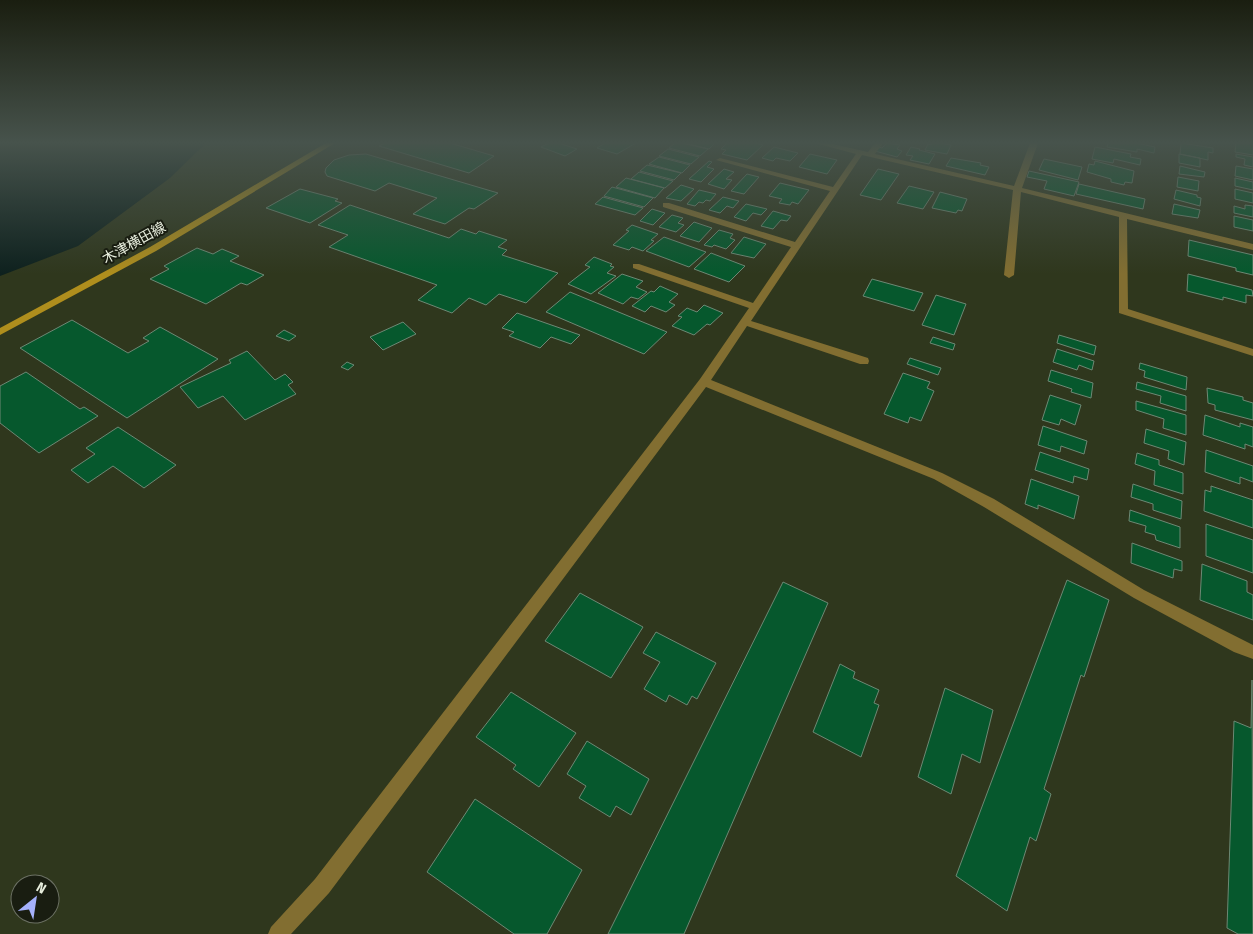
<svg xmlns="http://www.w3.org/2000/svg" width="1253" height="934" viewBox="0 0 1253 934" font-family="'Fira Sans Condensed','Noto Sans JP',sans-serif">
<rect width="100%" height="100%" fill="#2f371d"/>
<path fill="#0e211e" d="M0 143H206L170 178 78 246 0 276Z"/>
<path fill="#06582d" stroke="#6d8874" d="M385 143H450L494 156 469 173 379 146Z
M549 143H558L577 149 565 156 541 147Z
M605 143H636L617 154 597 148Z
M675 143H682L708 149 700 156 669 148Z
M685 143H715L709 149Z
M727 143H755L763 145 747 160 722 154 726 150 721 149Z
M887 143 900 145 897 149 902 151 897 157 875 151 879 147 882 148Z
M932 143H940L951 145 947 154 925 150 928 144 931 145Z
M1108 143H1136L1155 147 1154 153 1137 149V152L1107 147Z
M1181 143 1213 148V153L1208 152V160L1180 154Z
M1236 143H1253V155L1235 152Z
M774 147 798 153 790 161 776 158 773 161 762 158Z
M911 147 920 149 919 150 935 154 929 164 910 160 913 156 906 155Z
M1095 147 1131 154 1130 157 1141 159 1140 165 1114 159 1113 163 1092 159Z
M668 149 699 157 691 164 659 156Z
M366 154 498 193 474 209 469 208 445 224 413 214 437 198 389 183 375 191 327 176 325 172 326 168 334 160 349 155Z
M810 154 837 160 827 174 799 167Z
M1179 154 1200 158V167L1179 163Z
M1236 154 1253 157V167L1244 165 1245 159 1236 157Z
M659 157 690 165 682 173 649 164Z
M951 158 981 163 980 165 989 167 985 175 946 166Z
M1044 159 1082 167 1078 180 1039 170Z
M709 161 712 162 707 167 714 169 701 182 689 179Z
M1095 161 1134 171 1132 183 1125 182 1124 185 1111 182V179L1087 172 1089 164 1094 165Z
M647 165 681 173 674 180 640 171Z
M1180 166 1205 172 1204 177 1179 174Z
M1236 166 1253 169V180L1235 176Z
M724 169 734 172 726 179 732 180 724 189 708 184Z
M878 169 899 174 881 200 860 195Z
M1029 171 1079 182 1074 196 1044 189 1047 181 1027 177Z
M639 172 673 181 665 188 631 179Z
M747 174 759 177 744 194 731 191Z
M1178 177 1199 181 1198 191 1177 187Z
M626 178 664 188 655 198 616 187Z
M1235 178 1253 182V190L1235 186Z
M780 183 809 190 798 204 792 202 790 205 779 203 782 199 769 196Z
M1079 184 1145 199 1143 209 1076 194Z
M681 185 694 189 681 201 666 198Z
M909 186 934 192 923 209 897 203Z
M612 187 653 198 644 207 604 196Z
M300 189 338 199 335 201 342 203 310 223 266 208Z
M1235 189 1253 193V203L1235 199Z
M699 190 716 194 710 201 706 200 703 203 699 202 695 206 687 204Z
M1176 190 1197 195V197L1201 198 1200 206 1174 199Z
M940 192 967 199 962 211 958 210 956 213 932 208Z
M603 197 643 208 635 215 595 204Z
M723 197 739 201 733 208 727 206 720 213 709 210Z
M746 204 767 209 761 215 753 213 746 221 734 217Z
M1174 204 1200 210 1198 218 1172 214Z
M350 205 449 238 461 229 476 234 479 231 507 240 498 247 507 250 502 255 558 273 526 303 499 294 486 305 469 298 452 313 418 300 437 285 329 247 348 235 318 225Z
M1245 205 1253 206V217L1234 213V206L1245 209Z
M652 209 665 213 653 225 640 221Z
M773 211 791 216 787 221 781 220 773 229 761 226Z
M672 215 683 218 678 223 684 225 676 232 659 227Z
M1234 216 1253 220V231L1234 227Z
M694 222 712 228 699 242 680 236Z
M632 225 658 234 651 240 654 241 643 251 632 247 629 250 613 245 629 231 626 230Z
M719 230 733 234 730 238 735 240 726 249 714 245 712 247 704 245Z
M664 237 706 252 689 267 646 251Z
M744 237 766 244 754 258 731 253Z
M1189 240 1253 255V275L1236 271V268L1188 256Z
M197 248 213 254 222 249 239 256 230 261 264 275 247 285 241 283 206 304 150 279 169 269 164 266Z
M711 253 745 266 729 282 694 269Z
M594 257 612 264 610 266 614 267 607 273 616 276 591 294 568 284 590 267 585 265Z
M622 274 643 281 636 287 647 292 638 299 631 297 623 304 598 293Z
M1188 274 1252 290 1253 296 1246 295V303L1223 297V300L1187 291Z
M872 279 923 293 914 311 863 296Z
M660 286 678 294 669 302 675 305 666 312 651 306 645 312 632 306 651 291 654 292Z
M570 292 667 332 644 354 546 312Z
M936 295 966 304 954 335 922 325Z
M704 305 723 313 710 325 707 324 694 335 672 326 682 317 678 316 687 308 697 312Z
M517 313 580 335 571 344 551 337 540 348 509 336 514 332 502 328Z
M72 320 128 353 149 341 143 338 160 327 218 359 127 418 20 348Z
M403 322 416 334 383 350 370 337Z
M284 330 296 336 289 341 276 336Z
M1059 335 1096 346 1094 355 1057 343Z
M933 337 955 344 953 350 930 343Z
M1057 349 1094 361 1092 370 1079 365 1077 370 1053 362Z
M247 351 275 380 285 374 293 382 288 385 296 394 245 420 223 396 198 408 180 387 231 363 229 360Z
M910 358 941 368 938 375 907 364Z
M347 362 354 365 348 370 341 367Z
M1140 363 1187 377 1186 390 1144 377 1145 371 1139 369Z
M1051 370 1093 383 1091 398 1071 392 1072 389 1048 381Z
M26 372 80 409 84 407 98 416 39 453 0 423V386Z
M903 373 930 382 927 388 934 391 921 421 910 417 908 423 884 414Z
M1137 382 1186 396V411L1160 403 1161 396 1136 389Z
M1207 388 1243 397V400L1253 403V420L1215 410V405L1208 403Z
M1050 395 1081 405 1075 425 1061 419 1059 425 1042 420Z
M1136 401 1186 415V435L1163 428 1164 419 1136 410Z
M1205 415 1240 427V423L1253 427V447L1245 444V449L1203 435Z
M1043 426 1087 441 1084 454 1061 446 1060 452 1038 445Z
M118 427 176 465 144 488 113 466 88 483 71 470 95 454 86 448Z
M1146 429 1186 442 1184 465 1168 459 1169 451 1144 443Z
M1206 450 1253 466V482L1240 477V484L1205 472Z
M1040 452 1089 469 1087 480 1074 476 1073 483 1035 470Z
M1137 453 1159 460V465L1183 473V494L1154 485 1155 471 1135 464Z
M1031 479 1079 496 1074 519 1038 505V509L1025 504Z
M1133 484 1182 501 1181 519 1153 510V504L1131 497Z
M1211 486 1253 500V528L1204 511 1205 490 1211 492Z
M1130 510 1180 527V548L1156 540 1155 535 1145 532 1146 526 1129 521Z
M1206 524 1253 540V573L1206 556Z
M1132 543 1182 561V571L1174 569 1173 578 1131 563Z
M1202 564 1247 581V592L1253 595V620L1200 600Z
M1067 580 1109 600 1084 677 1081 675 1044 789 1051 794 1036 841 1030 837 1007 911 956 876Z
M783 582 828 603 684 934H608Z
M580 593 643 627 611 678 545 641Z
M656 632 716 663 697 699 692 696 687 705 669 695 666 702 644 689 660 662 643 653Z
M840 664 855 672 853 678 879 690 874 703 879 705 861 757 813 732Z
M1252 680 1253 934H1238L1227 928 1234 721 1251 728Z
M945 688 993 710 980 763 962 754 951 794 918 777Z
M511 692 576 733 539 787 513 769 516 765 476 737Z
M587 741 649 779 631 815 616 806 610 817 579 798 586 786 567 774Z
M475 799 582 870 547 934H514L427 872Z"/>
<g fill="none" stroke-linecap="round" stroke-linejoin="round">
<path fill="#826e31" fill-rule="evenodd" d="M815 143H828L868 152 875 143H883L875 154 1014 186 1030 143H1038L1022 188 1253 244V250L1127 219 1128 309 1253 349V356L1119 313V217L1021 192 1014 275 1009 278 1004 275 1013 190 862 155 751 321 868 358 869 361 868 364H860L747 326 711 380 942 473 994 499 1144 590 1253 645V659L1234 652 1134 598 984 507 934 479 706 387 329 893 291 934H268L271 927 315 879 700 379 749 308 633 268V264H639L753 303 791 247 663 207V203H669L795 242 830 191 716 160 720 158 833 187 856 154Z"/>
<path fill="#af8e1d" fill-rule="evenodd" d="M326 143H335L156 251 0 335V328L150 247Z"/>
</g>
<linearGradient id="sky" x2="0" y2="1"><stop stop-color="#1a1e10"/><stop offset="0.52" stop-color="#47534c"/><stop offset="1" stop-color="#47534c" stop-opacity="0"/></linearGradient>
<rect width="1253" height="274" fill="url(#sky)"/>
<g text-anchor="middle" dominant-baseline="central" stroke-width="4" stroke-linejoin="round" paint-order="stroke">
<g font-size="14" fill="#e7eddd" stroke="#191d11">
<text transform="translate(134 243) rotate(-29)">木津横田線</text>
</g>
</g>
<g transform="translate(35 899) rotate(30)"><circle r="24" fill="#191d11" stroke="#6b7063"/>
<path d="M0-4L9 19L0 12L-9 19Z" fill="#a5b1fc"/>
<text y="-8" font-size="14" font-weight="bold" text-anchor="middle" fill="#e7eddd">N</text>
</g>
</svg>
